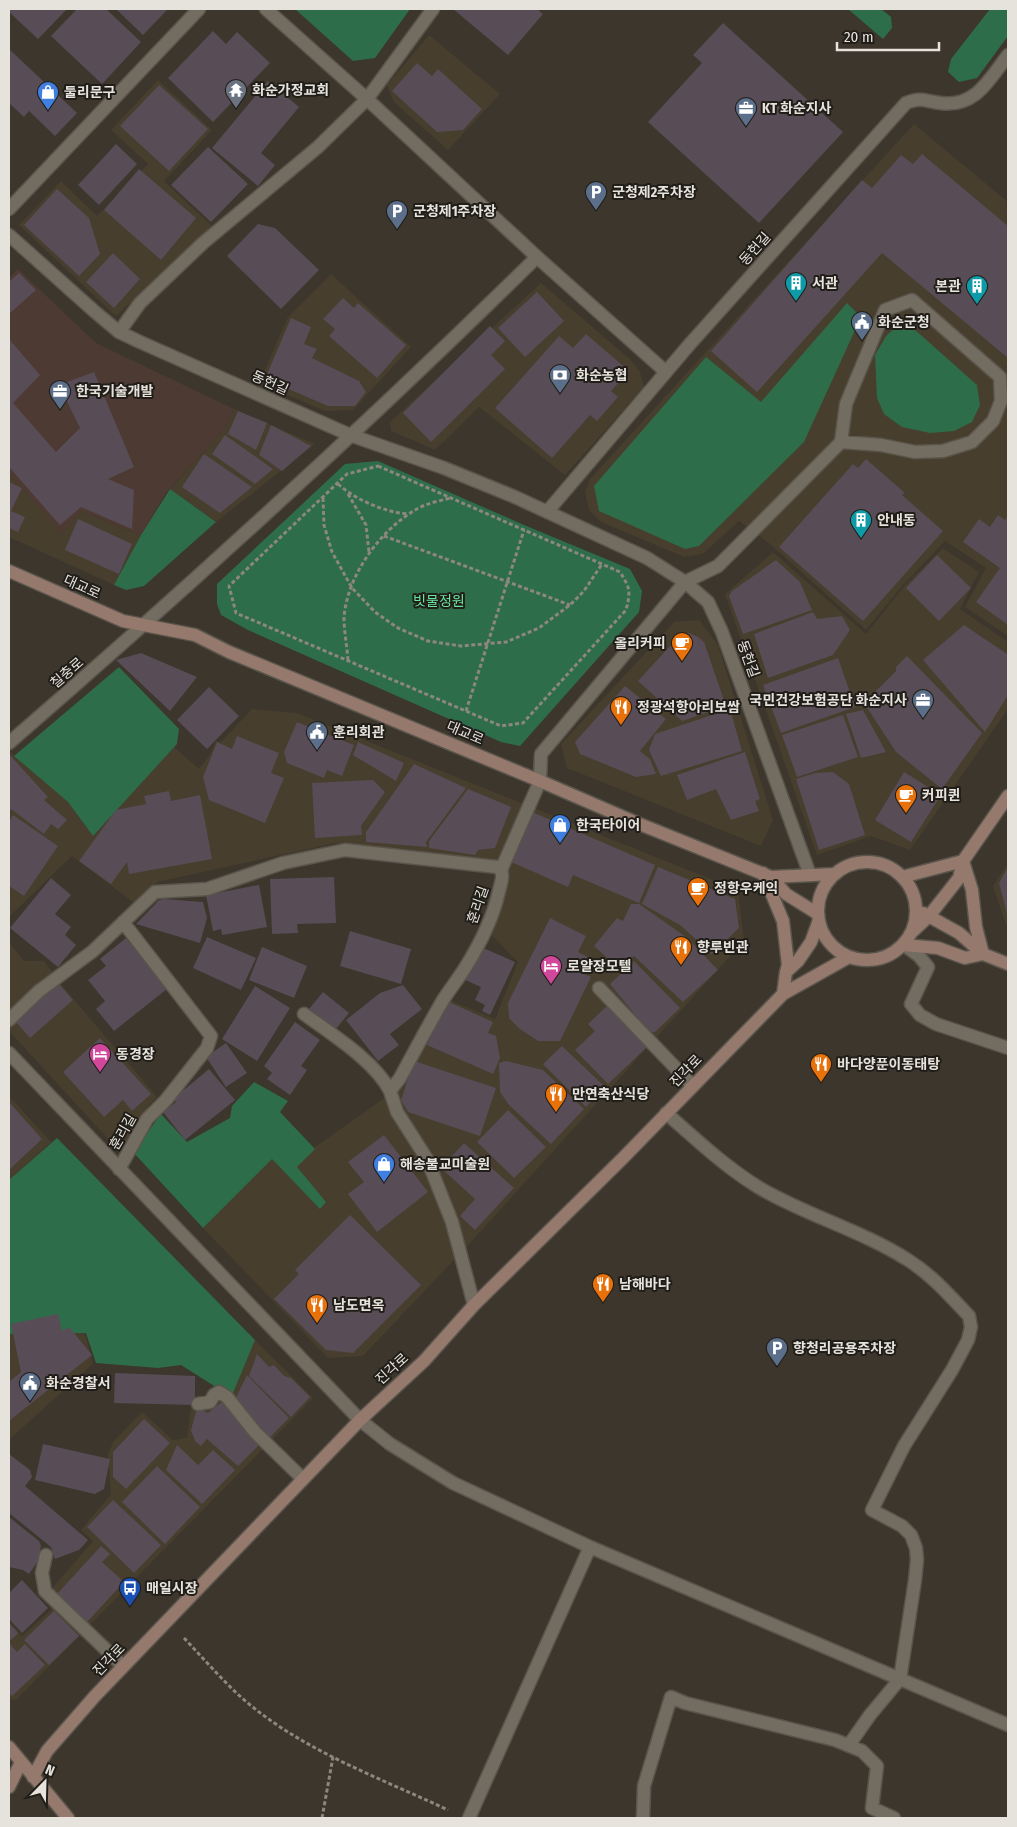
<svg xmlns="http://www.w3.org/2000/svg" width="1017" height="1827" viewBox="0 0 1017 1827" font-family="'Fira Sans Condensed','Noto Sans KR',sans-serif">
<rect width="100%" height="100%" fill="#3c362c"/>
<path fill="#473e2d" d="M429 35 500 94 448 150 394 102 387 85Z
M158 80 212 130 164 181 212 226 116 316 19 225 61 181 97 216 148 164 111 130Z
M914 124 1008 202V636L965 607 986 568 945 541 904 584 866 630 770 544 739 521 703 554 684 557 601 522 589 510 585 492 590 479Z
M331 274 411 347 353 410 325 411 259 383 288 317Z
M541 283 631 360 640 372 644 387 565 475 479 407 435 450 391 431 390 422Z
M234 409 315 444 216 522 170 489 225 428Z
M9 474 62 532 81 511 141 535 114 585 9 537Z
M943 548 979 572 960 609 1008 642V709L910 850 871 836 817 855 725 594 773 552 866 634 905 585Z
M699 620 718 645 773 820 761 846 567 768 561 744 674 622Z
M252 709 297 713 738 890 744 941 470 1243 363 1356 328 1358 203 1228 272 1159 320 1208 325 1202 297 1167 315 1147 383 1099 440 996 495 1019 518 962 483 926 511 875 485 861 336 843 157 882 134 903 72 856 9 917V751L68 802 93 836 174 747 199 769 210 754 216 741 221 742Z
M1008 863V926L1006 925 993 886Z
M9 942 24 961H44L60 983 157 1097 150 1104 119 1151 9 1031Z
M9 1096 51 1142 9 1180Z
M85 1333 93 1364 9 1440V1334Z
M255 1340 313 1398 16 1700 9 1699V1621L22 1636 51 1610 53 1587 93 1541 81 1530 111 1494 108 1455 113 1442 142 1412 173 1440 187 1438 191 1407 215 1386 233 1393Z"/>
<path fill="#4d3a32" d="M18 269 96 343 234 409 225 428 166 493 141 535 81 511 62 533 9 474V278Z"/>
<path fill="#2e6d4a" d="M295 9H410L375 58 353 61Z
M848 9H881L891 17 892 28 883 39Z
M990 9H1008V36L977 78 959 82 948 72 951 59Z
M847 303 861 317 804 442 699 546 685 549 599 511 594 486 706 357 761 402Z
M897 326 913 328 977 385 980 405 972 422 954 431 930 433 902 427 884 414 877 398 875 355 886 336Z
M378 461 524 525 630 569 642 591 639 612 520 746 501 742 248 630 221 615 217 604V584L345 464Z
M170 489 216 522 144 586 126 590 114 585 141 535Z
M119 667 179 729 177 744 93 836 68 802 14 756Z
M254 1082 288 1101 280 1112 315 1149 297 1167 326 1202 320 1209 272 1159 203 1228 133 1152 161 1114 187 1142 230 1118 232 1106Z
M57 1138 255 1340 233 1393 219 1389 181 1365 158 1368 96 1363 86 1333 9 1334V1180Z"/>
<path fill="#584d56" d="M9 9H67L38 39 9 12Z
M77 9H106L141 42 102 84 51 36Z
M116 9H168L143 35Z
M453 9H537L543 14 508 55Z
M723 23 843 132 759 223 648 122 702 63 693 55Z
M213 31 226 44 237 32 270 63 213 122 168 78Z
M9 49 77 113 55 136 29 111 24 117 9 103Z
M417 63 432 76 438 69 482 109 463 130 437 132 392 91Z
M268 81 299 107 261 153 275 165 258 186 212 148Z
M159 85 208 129 169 171 120 126Z
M116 144 137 164 99 205 78 185Z
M208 147 248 184 211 222 171 185Z
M922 154 1008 226V358L882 253 757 392 711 351 862 180 872 188 901 155 913 164Z
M139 169 196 218 161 260 104 210Z
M57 189 89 218 100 254 79 276 24 225Z
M258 224 275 228 319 270 281 309 227 256Z
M113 253 140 279 114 308 86 282Z
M19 273 36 290 9 314V282Z
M537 292 564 321 525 357 498 328Z
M343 298 354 308 358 303 406 345 377 378 329 336 335 329 323 319Z
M291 318 311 327 304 344 317 349 312 358 359 381 366 392 355 406H328L265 379Z
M490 326 505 341 491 355 505 369 431 442 403 413Z
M586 334 629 371 611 391 618 397 597 421 590 415 552 458 495 408 559 336 573 348Z
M9 339 40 375 13 403 56 452 80 428 59 385 94 372 134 467 108 479 134 490 132 529 81 507 60 525 9 467Z
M238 411 267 423 256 450 228 434Z
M271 425 311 446 282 471 259 455Z
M225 435 273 469 255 484 212 454Z
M204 454 252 487 220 513 182 487Z
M866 459 905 493 902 495 943 531 863 621 779 547 853 464 858 468Z
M9 482 22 488 11 511 25 517 18 532 9 528Z
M998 515 1005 520 1008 516V625L976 602 1000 568 963 542 979 519 990 527Z
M78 519 132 544 119 574 65 550Z
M937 555 971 588 939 621 906 588Z
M776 560 800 582 812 610 743 634 729 596 732 591Z
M813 612 817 619 842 616 850 630 833 655 768 678 754 634Z
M964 625 1007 654 1008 658V695L985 732 923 660Z
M689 633 698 637 704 642 726 706 682 721 638 681 681 634Z
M141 653 197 677 170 711 116 660Z
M907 656 982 733 942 789 896 752 864 703 896 671V667Z
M838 658 855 707 781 733 763 685Z
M625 686 666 719 640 751 650 759 656 774 636 777 580 754 575 742Z
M209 687 239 716 207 749 177 720Z
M730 709 742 751 661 776 649 750 655 734Z
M863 710 886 752 861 758 846 714Z
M843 715 858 757 797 777 782 735Z
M297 722 354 745 342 776 327 770 324 778 287 763 284 752Z
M237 736 279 753 271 773 284 778 265 823 209 800 203 777 217 742 232 749Z
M358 742 404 763 396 781 353 755Z
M745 752 760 799 755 801 759 811 731 820 716 789 687 800 677 775Z
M9 754 48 797 44 800 67 820 58 829 51 824 44 834 11 809 9 813Z
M414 764 466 788 426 842 427 847 366 842V832Z
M833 772 849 784 865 835 819 850 796 779 815 773Z
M904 772 941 795 911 842 875 820Z
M373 780 385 792 361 826 362 835 315 838 312 783Z
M468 789 511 807 495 848 478 850 475 855 429 848V841Z
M169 791 171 801 200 795 212 859 129 874 127 862 111 884 79 861 116 810 146 804 144 796Z
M530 811 655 865 639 903 573 875 568 887 509 861Z
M13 815 58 846 24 896 9 886V822Z
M658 867 735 899 739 928 712 954 680 925 642 904Z
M1008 867V918L999 883Z
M334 877 336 923 297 924 298 933 272 934 270 879Z
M51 878 71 895 55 914 71 927 65 935 76 945 58 967 10 928Z
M259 885 267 927 222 935 221 929 213 931 206 895Z
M164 899 203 902 207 918 200 943 136 924 159 900Z
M631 904H639L686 937 718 970 683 1002 634 956 619 969 594 946 617 918 623 921Z
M550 918 586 936 578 952 588 957 580 972 591 977 560 1041H538L520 1029 509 1018 508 1003Z
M350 931 411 949 401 984 340 966Z
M207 937 256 958 241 990 193 968Z
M126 938 167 989 114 1031 96 1009 105 1001 88 980 106 966 100 959Z
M262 947 307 966 294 998 249 980Z
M481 947 515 962 490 1015 482 1011 485 1005 475 1000 481 987 465 980Z
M634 961 680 1008 655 1032H649L610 984Z
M58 983 73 1000 30 1038 15 1021Z
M403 985 422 1009 390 1034 399 1045 378 1061 346 1020 380 993Z
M255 986 290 1008 257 1061 222 1039Z
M323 992 349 1013 335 1030 309 1009Z
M447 1001 493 1022 488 1033 496 1036 500 1058 493 1074 427 1045Z
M608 1005 648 1046 608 1084 575 1050 595 1031 588 1024Z
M295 1022 320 1040 301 1066 307 1070 290 1095 267 1079 272 1073 264 1066Z
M100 1038 151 1094 132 1111 123 1100 104 1117 63 1072Z
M226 1043 247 1073 226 1087 206 1057Z
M562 1046 605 1087 586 1107 543 1064Z
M414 1061 496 1088 480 1136 408 1112 401 1100Z
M506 1061 543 1070 584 1109 551 1144 509 1105 500 1092 499 1063Z
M209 1069 235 1100 185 1140 163 1112 176 1102 173 1099Z
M9 1102 42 1139 9 1170Z
M508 1110 546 1147 514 1178 477 1142Z
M384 1135 428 1192 377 1232 348 1194 364 1182 348 1162Z
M464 1143 514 1188 475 1230 460 1216 475 1199 441 1168Z
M350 1215 421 1285 353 1353 326 1350 274 1299 299 1274 295 1270Z
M58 1314 62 1331 69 1327 92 1355 9 1421V1382L21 1372 11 1324Z
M257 1354 269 1367 274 1365 284 1376 291 1378 310 1397 291 1417 249 1376Z
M115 1373 195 1376V1405L114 1403Z
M247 1375 289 1418 270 1437 234 1402Z
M224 1400 260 1444 238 1466 207 1439 201 1446 195 1441 191 1430 197 1408 208 1413Z
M144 1419 170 1443 126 1489 113 1477V1452Z
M43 1444 110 1459 104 1489 95 1494 35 1480Z
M177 1445 198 1465 213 1450 235 1470 202 1504 166 1470Z
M9 1454 30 1470 32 1477 25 1486 88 1540 79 1550 55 1559 51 1547 9 1513Z
M157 1466 200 1507 165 1544 122 1502Z
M113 1500 161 1545 134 1573 87 1527Z
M9 1517 39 1541 41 1546 38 1561 29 1574 23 1570 9 1567Z
M101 1546 110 1554 102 1562 124 1582 87 1622 57 1594Z
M22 1580 48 1608 22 1633 9 1619V1593Z
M54 1611 79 1636 49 1665 24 1640Z
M9 1623 18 1633 11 1640 9 1638Z
M9 1643 17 1652 25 1644 45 1665 12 1696 9 1693Z"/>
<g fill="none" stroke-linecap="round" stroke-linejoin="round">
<g stroke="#5a554c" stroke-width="15">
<path id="lane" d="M119 332 140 303 203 243 318 147 367 99
M685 582 718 566 841 442 846 404 885 310 912 300 1000 377 1001 401 993 421 972 442 943 451 915 452 881 445 841 442
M904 945 919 956 928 967 911 1004 920 1015 936 1024 1008 1048
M599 988 693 1086
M304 1014C331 1034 375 1061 390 1091
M9 1020 39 991 93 951 155 892 207 889 283 863 345 850 497 867C506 872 501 882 499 891 493 919 480 944 465 968 458 979 450 989 443 1000 428 1026 414 1052 400 1078L390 1091 397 1112 427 1159 452 1222 474 1305
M666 1113C696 1139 724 1166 758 1187 805 1215 861 1230 908 1260 932 1275 950 1296 969 1316L971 1327 968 1340 952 1370 904 1446 872 1510 902 1526 911 1535 916 1548 917 1560 915 1580 900 1679 870 1715 849 1745
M119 1169 147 1119 166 1100 207 1048 211 1036 123 922
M198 1404 210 1402 214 1395 219 1392 227 1397 255 1432 303 1479
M46 1555 42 1573 45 1591 123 1666
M643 1818 644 1786 671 1697 685 1703 835 1740 862 1751 877 1766 872 1808 894 1818"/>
</g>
<g stroke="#5a554c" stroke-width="15">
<path id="street" d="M266 9 367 99 433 9
M367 99 537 257 666 372
M9 209 199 9
M9 235 94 311 119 332 140 342 350 435 444 468 515 497 647 558 685 582 708 602 722 632 810 875
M547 512 689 345 906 103C922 97 924 101 940 103 975 108 989 80 1008 55
M9 743C189 587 366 425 537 257
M501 870 540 781 541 754 685 582
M9 1053 360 1420 390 1444 453 1483 590 1547 1008 1725
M469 1818 590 1547"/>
</g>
<g stroke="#5a554c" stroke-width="15">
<path id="secondary" d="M9 571 123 621 195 635 229 652 540 781 637 823 771 877 835 874
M963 861 972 890 976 927 983 954
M818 911a49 49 0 1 1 98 0a49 49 0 1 1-98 0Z
M763 873 783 921 788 965 786 972
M771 877 786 894 818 914
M902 877 963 861
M923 913 959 933 983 954 1008 964
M913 931 929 916 959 878 963 861 1008 796
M904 945 938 948 965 958 983 954
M783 994 786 972 798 961 811 942 819 920
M9 1747 68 1818
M33 1777 47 1751 95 1696 360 1420 424 1361 474 1305 623 1158 783 994 849 957
M9 1787 21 1762"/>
</g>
<path stroke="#8c877f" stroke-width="3" stroke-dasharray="4 2.5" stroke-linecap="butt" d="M378 466 620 572C630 588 631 591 626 610L523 723 501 726 236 613 229 586 347 474Z
M338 484C356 500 384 512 408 514
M348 494 366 525 369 552
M323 498 324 525 332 552 352 588 375 612 398 628 428 641 461 646 506 642 539 628 570 605 584 591 602 564
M384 536 570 605
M348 660C347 646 344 631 344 618 347 575 381 529 417 509 427 503 440 501 450 498
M466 711 524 530
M184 1638C203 1658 221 1679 242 1698 301 1750 378 1777 448 1810
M322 1818 333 1757"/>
<use href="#lane" stroke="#736d61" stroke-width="12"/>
<use href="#street" stroke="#736d61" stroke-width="12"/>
<use href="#secondary" stroke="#95796c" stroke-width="12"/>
</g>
<defs>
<g id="temple-pin" transform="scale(1.125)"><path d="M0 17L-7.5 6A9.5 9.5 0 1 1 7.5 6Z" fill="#6b7280" stroke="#211e19"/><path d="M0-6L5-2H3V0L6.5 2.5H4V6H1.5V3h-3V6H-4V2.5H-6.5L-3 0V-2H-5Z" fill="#fff"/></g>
<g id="shop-pin" transform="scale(1.125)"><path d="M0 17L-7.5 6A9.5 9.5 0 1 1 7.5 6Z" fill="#3f7fe0" stroke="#211e19"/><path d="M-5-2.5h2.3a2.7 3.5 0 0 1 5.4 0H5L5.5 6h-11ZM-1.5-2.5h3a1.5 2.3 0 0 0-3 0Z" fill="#fff"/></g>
<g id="office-pin" transform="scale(1.125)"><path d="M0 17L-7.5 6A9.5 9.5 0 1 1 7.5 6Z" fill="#5c6f8a" stroke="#211e19"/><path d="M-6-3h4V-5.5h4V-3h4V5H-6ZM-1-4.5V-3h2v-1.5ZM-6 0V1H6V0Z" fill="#fff"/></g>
<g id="parking-pin" transform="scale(1.125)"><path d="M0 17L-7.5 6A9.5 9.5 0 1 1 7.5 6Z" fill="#5c6f8a" stroke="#211e19"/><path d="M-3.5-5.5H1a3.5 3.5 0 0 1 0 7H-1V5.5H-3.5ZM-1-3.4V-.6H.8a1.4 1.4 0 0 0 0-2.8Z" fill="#fff"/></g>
<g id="building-pin" transform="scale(1.125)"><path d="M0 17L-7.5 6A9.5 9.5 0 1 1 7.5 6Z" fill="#0f9aa8" stroke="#211e19"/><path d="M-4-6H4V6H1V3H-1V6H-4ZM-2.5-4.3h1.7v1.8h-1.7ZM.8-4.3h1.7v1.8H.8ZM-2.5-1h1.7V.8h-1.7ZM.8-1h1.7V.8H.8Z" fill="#fff"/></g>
<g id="civic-pin" transform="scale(1.125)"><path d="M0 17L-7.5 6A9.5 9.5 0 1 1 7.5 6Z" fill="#5c6f8a" stroke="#211e19"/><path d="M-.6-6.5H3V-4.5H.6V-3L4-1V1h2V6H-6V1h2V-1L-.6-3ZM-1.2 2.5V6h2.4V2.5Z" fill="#fff"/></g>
<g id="bank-pin" transform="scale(1.125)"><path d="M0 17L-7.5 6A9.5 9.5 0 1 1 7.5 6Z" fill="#5c6f8a" stroke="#211e19"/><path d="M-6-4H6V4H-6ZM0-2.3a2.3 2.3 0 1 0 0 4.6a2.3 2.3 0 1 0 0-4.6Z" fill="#fff"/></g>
<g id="cafe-pin" transform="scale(1.125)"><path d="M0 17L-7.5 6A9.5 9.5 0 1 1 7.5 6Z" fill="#e8710a" stroke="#211e19"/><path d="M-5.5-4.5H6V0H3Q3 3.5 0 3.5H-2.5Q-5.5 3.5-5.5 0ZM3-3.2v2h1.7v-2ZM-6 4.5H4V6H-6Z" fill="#fff"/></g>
<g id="restaurant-pin" transform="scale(1.125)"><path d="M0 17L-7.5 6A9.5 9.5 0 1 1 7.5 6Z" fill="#e8710a" stroke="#211e19"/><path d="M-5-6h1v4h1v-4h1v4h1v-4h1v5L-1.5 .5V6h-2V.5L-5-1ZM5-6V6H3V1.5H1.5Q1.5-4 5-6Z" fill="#fff"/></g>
<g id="hotel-pin" transform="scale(1.125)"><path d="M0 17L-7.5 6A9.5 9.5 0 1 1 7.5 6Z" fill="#d1479c" stroke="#211e19"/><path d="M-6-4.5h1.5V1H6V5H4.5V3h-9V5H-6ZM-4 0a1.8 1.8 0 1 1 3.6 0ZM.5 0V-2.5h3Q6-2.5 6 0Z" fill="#fff"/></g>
<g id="bus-pin" transform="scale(1.125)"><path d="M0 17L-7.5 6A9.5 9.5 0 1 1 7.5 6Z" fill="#1a4fb4" stroke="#211e19"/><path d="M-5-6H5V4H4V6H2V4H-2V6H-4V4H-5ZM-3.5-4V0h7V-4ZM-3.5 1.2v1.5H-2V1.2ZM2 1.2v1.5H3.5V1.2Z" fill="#fff"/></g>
</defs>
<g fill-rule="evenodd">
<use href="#temple-pin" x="236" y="90"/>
<use href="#shop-pin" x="48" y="92"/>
<use href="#office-pin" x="746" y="108"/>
<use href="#parking-pin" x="596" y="192"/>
<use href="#parking-pin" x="397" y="211"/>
<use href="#building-pin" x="796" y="283"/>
<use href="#building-pin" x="977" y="286"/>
<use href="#civic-pin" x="862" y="322"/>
<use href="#bank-pin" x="560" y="375"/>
<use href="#office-pin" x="60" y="391"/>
<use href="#building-pin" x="861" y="520"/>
<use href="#cafe-pin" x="682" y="643"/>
<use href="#office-pin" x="923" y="700"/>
<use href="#restaurant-pin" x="621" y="707"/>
<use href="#civic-pin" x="317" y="732"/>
<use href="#cafe-pin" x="906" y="795"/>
<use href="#shop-pin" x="560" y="825"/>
<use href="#cafe-pin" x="698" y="888"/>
<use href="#restaurant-pin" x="681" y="947"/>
<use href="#hotel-pin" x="551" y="966"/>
<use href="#hotel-pin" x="100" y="1054"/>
<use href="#restaurant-pin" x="821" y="1064"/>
<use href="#restaurant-pin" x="556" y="1094"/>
<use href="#shop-pin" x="384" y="1164"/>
<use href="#restaurant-pin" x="603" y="1284"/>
<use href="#restaurant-pin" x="317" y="1305"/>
<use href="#parking-pin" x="777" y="1348"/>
<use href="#civic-pin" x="30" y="1383"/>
<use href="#bus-pin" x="130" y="1588"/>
</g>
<g text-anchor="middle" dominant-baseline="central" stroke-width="4" stroke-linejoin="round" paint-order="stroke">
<g font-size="14" font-weight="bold" fill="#e6e2dc" stroke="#211e19" text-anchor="start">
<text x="252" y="90">화순가정교회</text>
<text x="64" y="92">둘리문구</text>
<text x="762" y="108">KT 화순지사</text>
<text x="612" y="192">군청제2주차장</text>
<text x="413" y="211">군청제1주차장</text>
<text x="812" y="283">서관</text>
<text x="961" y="286" text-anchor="end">본관</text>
<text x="878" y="322">화순군청</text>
<text x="576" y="375">화순농협</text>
<text x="76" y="391">한국기술개발</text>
<text x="877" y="520">안내동</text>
<text x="666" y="643" text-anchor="end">올리커피</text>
<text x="907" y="700" text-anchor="end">국민건강보험공단 화순지사</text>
<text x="637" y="707">정광석항아리보쌈</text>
<text x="333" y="732">훈리회관</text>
<text x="922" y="795">커피퀸</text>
<text x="576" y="825">한국타이어</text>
<text x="714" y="888">정항우케익</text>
<text x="697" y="947">향루빈관</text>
<text x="567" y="966">로얄장모텔</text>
<text x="116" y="1054">동경장</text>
<text x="837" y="1064">바다양푼이동태탕</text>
<text x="572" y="1094">만연축산식당</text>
<text x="400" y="1164">해송불교미술원</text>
<text x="619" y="1284">남해바다</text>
<text x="333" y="1305">남도면옥</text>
<text x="793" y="1348">향청리공용주차장</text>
<text x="46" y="1383">화순경찰서</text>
<text x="146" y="1588">매일시장</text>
</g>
<g font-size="14" fill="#e6e2dc" stroke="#211e19">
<text transform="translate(755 249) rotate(-48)">동헌길</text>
<text transform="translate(270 383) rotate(24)">동헌길</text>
<text transform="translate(82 587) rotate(24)">대교로</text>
<text transform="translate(748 659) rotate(70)">동헌길</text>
<text transform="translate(67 673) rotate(-41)">칠충로</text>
<text transform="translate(465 733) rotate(23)">대교로</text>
<text transform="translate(478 905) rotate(-71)">훈리길</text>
<text transform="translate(686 1071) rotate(-46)">진각로</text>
<text transform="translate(123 1132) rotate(-60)">훈리길</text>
<text transform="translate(392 1369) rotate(-42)">진각로</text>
<text transform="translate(109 1660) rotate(-46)">진각로</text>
</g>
<g font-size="14" fill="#67e39e" stroke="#211e19">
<text x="439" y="601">빗물정원</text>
</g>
</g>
<rect width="1017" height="1827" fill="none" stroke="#e6e2dc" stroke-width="20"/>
<g transform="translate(45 1782) rotate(23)" stroke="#211e19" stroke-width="4" paint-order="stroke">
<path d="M0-4L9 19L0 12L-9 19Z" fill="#e6e2dc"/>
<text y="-8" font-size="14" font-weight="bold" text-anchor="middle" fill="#e6e2dc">N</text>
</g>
<path d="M837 42v8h102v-8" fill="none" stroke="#e6e2dc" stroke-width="2.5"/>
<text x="844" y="42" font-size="15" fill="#e6e2dc" stroke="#211e19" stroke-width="4" paint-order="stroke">20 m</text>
</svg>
